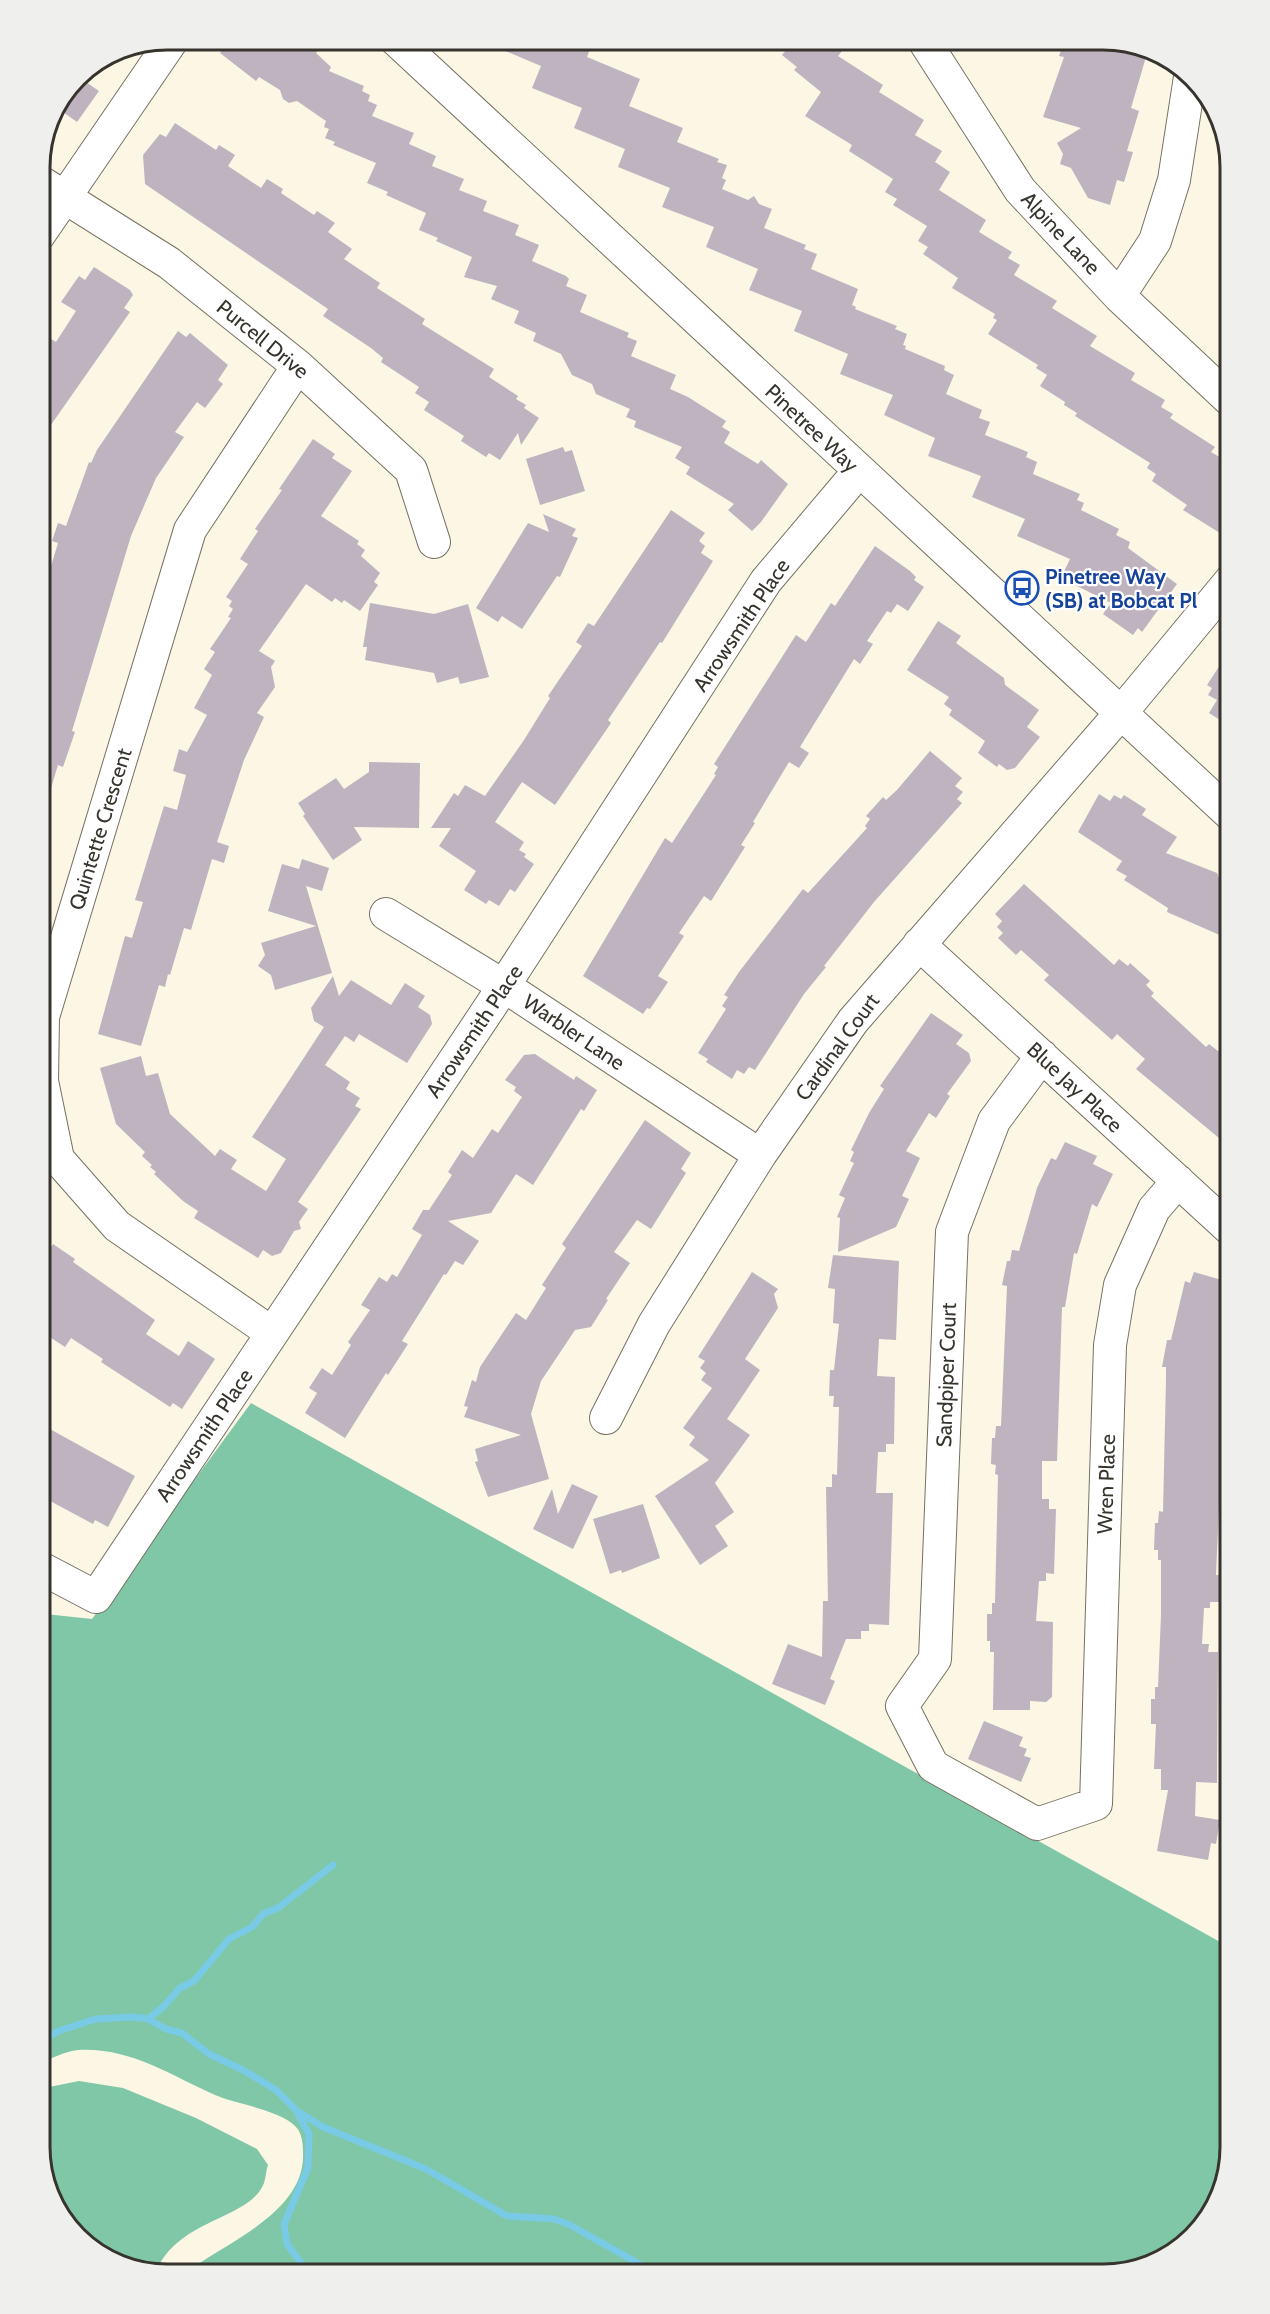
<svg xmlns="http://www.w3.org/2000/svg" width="1270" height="2314" viewBox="0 0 1270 2314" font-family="Cabin,sans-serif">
<rect width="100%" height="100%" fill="#fcf6e5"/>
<path fill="#7fc7a6" d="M251 1403 1231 1948V2148L1209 2219 1153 2265 1103 2275H194L200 2263C240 2236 306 2207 303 2152 303 2144 302 2133 296 2127 281 2110 236 2104 215 2095 170 2075 130 2047 78 2050 65 2051 51 2059 39 2063V1624L45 1614 92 1619Z
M79 2081 123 2088 196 2118 257 2149 268 2165C266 2170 266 2177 264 2183 250 2220 176 2218 155 2274L95 2253 49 2197 39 2147V2089Z"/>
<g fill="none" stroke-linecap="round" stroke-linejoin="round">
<path stroke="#79cae4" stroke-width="7" d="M148 2019 164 2006 180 1988 194 1981 229 1939 252 1927 263 1914 278 1908 333 1865
M39 2043 58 2031 96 2019 133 2017 148 2019 166 2029 182 2033 209 2054 243 2070 276 2090 297 2111 323 2127 426 2169 507 2216 554 2219 570 2225 659 2275
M298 2114 309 2134 308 2168 284 2224 287 2244 310 2275"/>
</g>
<path fill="#bfb3c0" d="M230 39H312L321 46 316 53 331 67 329 71 364 86 362 91 370 95 368 101 377 105 372 116 414 133 409 144 436 156 432 166 464 179 459 190 487 201 483 211 519 225 515 235 539 245 532 261 566 276 569 279 566 286 587 295 580 312 629 333 627 337 637 341 631 356 676 375 670 389 688 397 726 421 722 427 730 432 724 443 758 464 761 460 788 484 761 522 752 531 728 510 734 504 686 474 690 467 675 458 682 447 634 427 636 421 626 417 630 409 596 394 592 384 572 375 561 354 533 341 536 333 514 323 519 311 491 299 497 286 464 277 472 257 436 241 438 238 419 230 426 213 386 195 388 192 367 183 376 163 333 145 335 142 325 138 329 129 324 127 326 121 297 101 289 103 283 99 280 90 259 77 256 81 220 53Z
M477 39H594L587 57 640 79 629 106 683 128 677 142 719 159 717 162 727 165 722 178 726 180 722 189 748 200 754 196 759 204 772 209 764 228 806 245 804 249 817 254 811 269 858 289 852 305 856 307 855 309 897 326 895 329 907 334 903 345 906 346 905 349 945 366 944 370 954 375 946 394 982 410 979 418 990 422 985 435 1028 452 1026 457 1037 462 1033 474 1080 494 1077 500 1084 503 1081 510 1119 529 1116 535 1130 542 1128 548 1177 584 1142 632 1138 628 1133 635 1103 614 1111 603 1061 578 1070 559 1017 536 1025 519 972 497 981 476 928 456 935 438 884 415 893 395 840 374 848 354 794 331 802 311 749 290 758 269 706 247 714 227 662 207 670 188 618 167 625 149 574 128 582 108 532 88 541 66Z
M795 39H852L838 56 883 85 879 92 924 120 915 135 942 151 935 162 950 172 939 190 986 220 979 232 1012 252 1008 258 1020 265 1014 275 1057 301 1052 308 1097 336 1090 346 1135 373 1131 380 1165 400 1161 407 1173 414 1170 418 1215 447 1211 452 1231 464V516L1220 533 1183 510 1187 505 1152 481 1156 474 1147 468 1150 463 1075 416 1077 413 1064 405 1065 402 1040 386 1047 375 1036 368 1038 365 988 334 997 320 993 318 995 314 952 288 958 278 923 254 928 247 918 241 927 226 893 205 897 199 885 192 893 179 849 151 852 145 805 116 821 92 794 70 797 67 782 55Z
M1065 39H1086L1146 57 1131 108 1139 111 1127 151 1133 152 1124 182 1117 180 1110 205 1088 198 1071 168 1060 164 1063 154 1057 143 1081 128 1043 117 1064 57 1059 56Z
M77 76 99 91 77 122 56 107Z
M175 123 216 150 219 145 235 155 228 166 261 188 267 179 283 189 281 193 314 215 317 211 335 223 328 232 352 249 344 259 380 283 377 288 425 319 422 324 494 369 489 377 518 396 516 399 526 405 524 408 539 418 521 445 518 433 500 460 489 453 486 457 461 441 464 436 424 410 429 402 415 393 419 387 381 362 383 358 371 348 323 316 328 309 145 184 143 155 160 134 166 137Z
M94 267 130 290 133 295 124 308 130 312 39 442V357L51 339 56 342 76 311 61 302 79 276 85 280Z
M178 331 186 337 190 333 228 365 218 380 223 384 205 408 197 402 175 432 184 437 156 478 131 536 72 731 75 732 63 767 58 765 44 811 39 810V606L58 543 52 541 58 523 66 526 89 462 91 463 97 450Z
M313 439 335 454 332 458 352 471 321 516 359 541 357 544 365 550 361 556 380 573 374 582 378 585 360 611 344 600 342 603 335 598 332 602 306 584 259 651 275 661 271 667 275 687 257 713 264 717 244 760 217 842 229 846 224 863 212 859 191 930 184 928 170 975 168 974 165 987 159 985 141 1046 98 1034 125 936 132 938 143 902 135 900 164 806 177 810 186 775 173 771 179 749 187 752 207 715 194 708 212 675 204 669 215 652 210 649 231 618 228 617 233 609 229 606 232 601 226 597 248 564 240 559 258 531 255 529 282 490 279 489Z
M563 447 565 452 572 450 585 491 540 505 526 459Z
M671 510 705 533 699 541 705 546 701 553 713 561 662 643 660 642 608 720 611 723 555 805 522 782 495 822 524 842 519 850 526 854 524 857 534 864 515 892 510 889 499 906 489 900 486 904 464 890 476 871 439 846 451 828H431L454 793 458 796 465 785 485 796 524 740 550 698 548 696 582 646 576 642 588 623 594 626Z
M543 514 576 529 572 536 578 538 560 577 557 576 522 629 502 616 498 622 476 608 528 523 549 532Z
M875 546 910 571 916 577 914 580 924 587 908 611 897 604 891 613 887 611 867 641 873 644 860 664 854 659 800 747 809 753 799 768 789 762 753 822 755 823 741 845 745 847 711 901 704 896 679 933 684 936 658 976 668 982 650 1009 647 1008 643 1014 583 976 665 838 672 843 716 775 714 774 718 767 714 764 796 635 806 642 831 603 835 606Z
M370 603 434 614 468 604 489 677 460 684 458 677 437 683 434 673 365 660 367 647H363Z
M938 621 961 636 956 643 1004 678 1005 685 1039 710 1027 727 1040 737 1015 768 1007 770 999 764 997 767 978 753 985 741 949 715 952 710 944 704 949 697 907 670Z
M1231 648V727L1209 713 1217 700 1208 695 1212 688 1207 685Z
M930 751 962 778 955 786 963 792 957 799 962 803 874 902 824 966 826 967 804 994 755 1070 749 1067 744 1074 737 1070 732 1079 706 1062 708 1059 698 1053 726 1009 722 1006 728 997 724 995 739 972 803 889 808 893 867 828 865 826 870 819 866 816 883 797 886 800 897 790Z
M369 762 420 763 419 828 354 827 362 840 333 860 303 816 305 814 298 803 336 778 344 789 369 772Z
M1099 794 1110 801 1114 795 1121 799 1124 795 1146 809 1142 815 1177 837 1166 853 1217 873 1231 907V940L1167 912 1168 908 1124 880 1127 876 1116 870 1122 861 1078 832Z
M302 859 329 868 322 891 306 886 332 973 275 990 271 975 258 966 265 955 261 943 316 926 268 911 282 864 299 869Z
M1024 884 1114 965 1119 959 1128 966 1130 963 1150 981 1146 985 1154 993 1151 996 1206 1047 1209 1044 1218 1051 1221 1049 1231 1057V1148L1136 1069 1145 1059 1117 1034 1112 1040 1044 980 1049 975 1021 950 1016 955 998 938 1003 933 997 927 1002 921 995 914Z
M333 976 339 996 351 980 391 1005 405 983 425 996 418 1007 430 1015 432 1024 407 1063 359 1034 354 1042 345 1036 325 1065 350 1082 346 1089 360 1098 355 1106 361 1109 298 1202 308 1209 299 1222 301 1229 294 1231 281 1253 272 1256 263 1250 258 1258 194 1218 198 1211 183 1201 154 1174 156 1172 150 1167 152 1165 142 1156 145 1152 116 1124 100 1068 141 1056 146 1076 158 1073 170 1114 215 1156 220 1149 237 1160 231 1169 266 1191 286 1159 252 1137 324 1027 314 1021 311 1008Z
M931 1013 963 1035 956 1044 969 1053 971 1061 947 1094 950 1096 936 1118 929 1113 906 1151 920 1158 902 1196 909 1199 896 1227 838 1252 840 1218 837 1217 845 1198 839 1195 854 1163 850 1161 854 1152 851 1150 869 1113 884 1089 880 1086Z
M535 1054 574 1080 576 1076 597 1090 584 1111 581 1109 533 1185 516 1174 491 1213 448 1221 479 1241 463 1265 455 1261 446 1275 444 1274 402 1341 408 1344 388 1375 386 1373 345 1438 305 1413 317 1393 309 1388 322 1368 332 1375 351 1345 348 1342 370 1310 361 1305 379 1277 387 1282 392 1274 397 1277 422 1235 412 1229 423 1210H429L452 1175 448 1172 462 1150 473 1158 492 1129 498 1133 522 1097 514 1091 516 1087 505 1080 524 1055Z
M645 1120 691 1153 681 1169 686 1173 651 1229 637 1220 614 1252 630 1263 606 1299 608 1300 591 1327 575 1330 541 1381 531 1414 549 1479 488 1497 475 1462 478 1461 475 1449 521 1435 464 1417 468 1407 464 1406 472 1380 476 1382 480 1367 516 1313 526 1320 546 1288 542 1285 566 1248 562 1244Z
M1065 1142 1097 1156 1093 1164 1113 1174 1097 1207 1092 1204 1077 1254 1074 1253 1065 1307H1062L1057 1461H1042V1499H1049V1509H1056L1054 1574 1046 1573V1581H1039L1036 1621 1053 1622 1052 1697 1046 1702 1030 1701V1710H993L994 1652H990V1641H987V1614H992V1603H995L998 1475 995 1474 996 1465 991 1464 992 1438H995L996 1426H1001L1007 1286 1002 1285 1007 1261H1010L1012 1250 1019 1251 1037 1188 1051 1158 1056 1160Z
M53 1244 75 1259 73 1262 155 1320 146 1334 179 1356 188 1341 215 1359 182 1409 173 1403 170 1407 101 1362 103 1359 71 1338 65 1347 39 1330V1265Z
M833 1255 899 1261 896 1340 879 1339 877 1376 895 1377 894 1444H886V1452H878L876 1493H893L889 1625 869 1624V1631H861V1639H846L830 1679 835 1681 825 1705 772 1684 788 1644 822 1657 823 1601H828L826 1487H832V1474L837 1475 839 1407H833L834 1396H829L830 1370H834L839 1324 833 1323 835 1289 828 1288Z
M752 1272 778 1289 774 1294 778 1308 745 1359 760 1370 727 1419 750 1435 715 1483 734 1512 715 1526 728 1546 700 1565 655 1496 709 1460 689 1445 695 1437 683 1428 712 1388 701 1380 706 1373 700 1368 705 1361 698 1357Z
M1194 1272 1225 1281 1223 1288 1231 1291V1351L1220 1412 1223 1416 1216 1575H1219V1602H1210V1608H1204L1202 1644H1209L1208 1652H1218L1217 1783 1196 1782 1195 1816 1220 1820 1216 1844 1211 1843 1208 1860 1157 1851 1168 1790H1161V1769H1154L1156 1724H1151V1699H1155V1687H1158L1161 1615V1560H1158V1550H1154L1155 1523H1158L1159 1511 1163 1512 1166 1378V1367H1162L1167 1340H1171L1185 1281 1190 1283Z
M39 1423 135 1476 108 1527 95 1520 93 1524 39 1495Z
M572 1484 598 1496 573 1549 533 1529 552 1489 558 1514Z
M643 1504 660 1558 622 1573 621 1570 610 1574 593 1519Z
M984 1721 1023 1737 1019 1746 1027 1749 1024 1756 1031 1758 1021 1782 968 1759Z"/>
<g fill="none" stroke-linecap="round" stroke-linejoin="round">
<g stroke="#767162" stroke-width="34">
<path id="minor" d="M395 39 1231 815
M923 39 1020 190 1119 296 1231 401
M39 181 169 263 298 366 411 470 434 542
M39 235 173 39
M1119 296 1155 241 1174 180 1190 77
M386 914 504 986 760 1155
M919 944 1231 1230
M1042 1056 994 1121 952 1232 935 1659 902 1706 933 1766 1037 1824 1096 1804 1110 1345 1120 1285 1154 1209 1178 1181
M272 1333 117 1226 58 1159 42 1081 43 1017 190 530 298 366
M606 1418 654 1324 760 1155 853 1021 1120 714 1231 580
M39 1567 96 1597 490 1007 766 581 859 471"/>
</g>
<use href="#minor" stroke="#fff" stroke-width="32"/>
</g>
<defs>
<g id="bus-ring" transform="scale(1.725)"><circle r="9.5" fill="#fff" stroke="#1a4fb4" stroke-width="1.5"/><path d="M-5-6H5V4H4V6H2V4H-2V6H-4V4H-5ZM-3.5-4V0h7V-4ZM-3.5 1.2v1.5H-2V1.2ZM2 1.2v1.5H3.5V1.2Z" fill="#1a4fb4"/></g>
</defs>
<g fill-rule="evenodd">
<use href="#bus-ring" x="1022" y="588"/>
</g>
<g text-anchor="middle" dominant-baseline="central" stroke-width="4.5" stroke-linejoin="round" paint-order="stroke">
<g font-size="21" fill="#36342d" stroke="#fff">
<text transform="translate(1061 233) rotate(47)">Alpine Lane</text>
<text transform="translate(263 339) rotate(39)">Purcell Drive</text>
<text transform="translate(812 428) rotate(43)">Pinetree Way</text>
<text transform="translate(741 625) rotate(-56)">Arrowsmith Place</text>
<text transform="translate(100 829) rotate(-73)">Quintette Crescent</text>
<text transform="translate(474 1031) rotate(-56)">Arrowsmith Place</text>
<text transform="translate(574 1032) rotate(34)">Warbler Lane</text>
<text transform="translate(837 1047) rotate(-54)">Cardinal Court</text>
<text transform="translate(1075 1087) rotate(43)">Blue Jay Place</text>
<text transform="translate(946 1375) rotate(-88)">Sandpiper Court</text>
<text transform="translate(204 1435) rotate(-56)">Arrowsmith Place</text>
<text transform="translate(1106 1484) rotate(-88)">Wren Place</text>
</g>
<g font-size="21" font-weight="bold" fill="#164399" stroke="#fff" text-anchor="start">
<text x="1045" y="576">Pinetree Way<tspan x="1045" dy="24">(SB) at Bobcat Pl</tspan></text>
</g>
</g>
<path d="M0 0H1270V2314H0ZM167 50H1103A117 117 0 0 1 1220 167V2147A117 117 0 0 1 1103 2264H167A117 117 0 0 1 50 2147V167A117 117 0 0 1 167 50Z" fill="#efefee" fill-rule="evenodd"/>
<path fill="none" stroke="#36342d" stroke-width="3" d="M167 50H1103A117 117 0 0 1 1220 167V2147A117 117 0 0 1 1103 2264H167A117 117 0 0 1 50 2147V167A117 117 0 0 1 167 50Z"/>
</svg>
